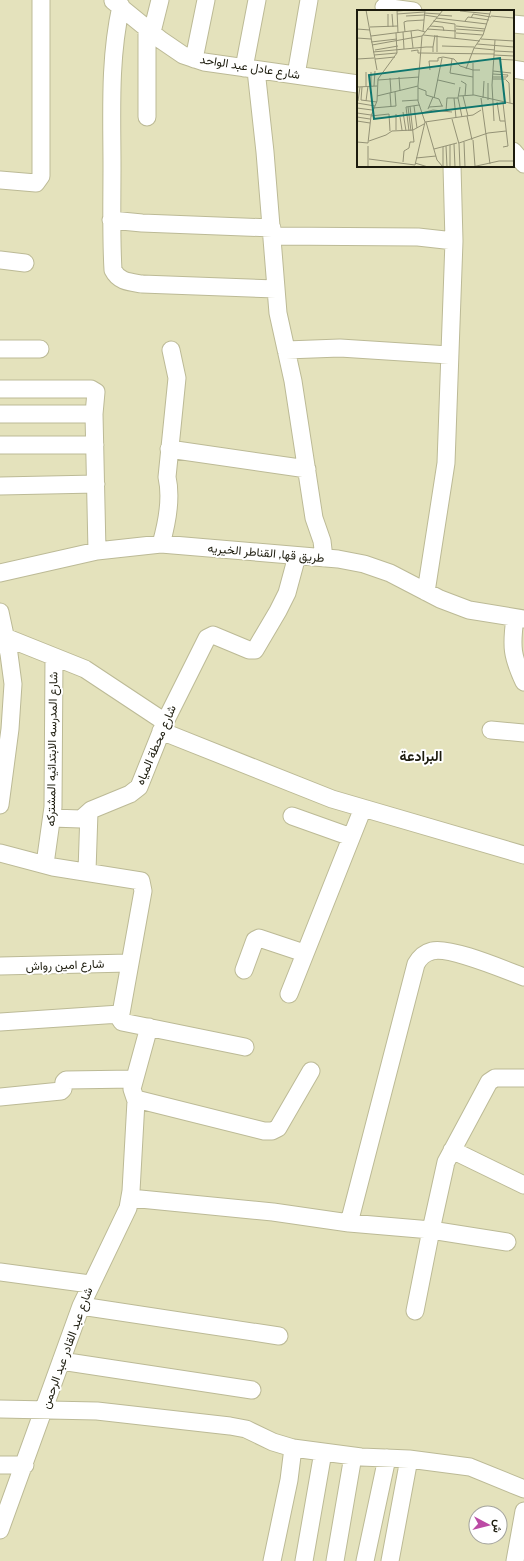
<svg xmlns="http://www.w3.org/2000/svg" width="524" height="1561" viewBox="0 0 524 1561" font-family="'Public Sans',Vazirmatn,sans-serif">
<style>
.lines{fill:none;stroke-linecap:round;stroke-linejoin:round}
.minor-casing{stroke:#bcba96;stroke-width:19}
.minor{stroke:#fff;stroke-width:17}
.labels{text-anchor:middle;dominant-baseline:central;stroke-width:4;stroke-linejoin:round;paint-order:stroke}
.street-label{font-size:12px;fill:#1c1b0d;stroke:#fff}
.quarter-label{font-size:14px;font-weight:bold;fill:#1c1b0d;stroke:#fff}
.inset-road{fill:none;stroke:#949276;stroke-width:1}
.view{fill:#0f766e;fill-opacity:0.15;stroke:#0f766e;stroke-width:2}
.inset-edge{fill:none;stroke:#1c1b0d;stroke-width:2}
</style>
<rect width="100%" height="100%" fill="#e4e2bc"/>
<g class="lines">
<g class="minor-casing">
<path id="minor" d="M 113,1 L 161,40 L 183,55 L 204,62 L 358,84
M 121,6 C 109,60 112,113 112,167 C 112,202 111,236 113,270 C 119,282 130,282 142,284 L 276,289
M 384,7 L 413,11
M 513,24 L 524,25
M 147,28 L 147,117
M 152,32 L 160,0
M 194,59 L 206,0
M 244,68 L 257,0
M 513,69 L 524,71
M 256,70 L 265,152 L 278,313 L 293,381 L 314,518 L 322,541 L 324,558
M 296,75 L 309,0
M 513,151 L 524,164
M 0,180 L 36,183 L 41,176 L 41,0
M 111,220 L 142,223 L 272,228
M 273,236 L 418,237 L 454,241
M 0,260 L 25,263
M 0,349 L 40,349
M 286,350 L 340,348 L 449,355
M 0,389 L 91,389 L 96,392 L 94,414 L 97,551
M 0,414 L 94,414
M 0,445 L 95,445
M 169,449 L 307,469
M 0,486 L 96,484
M 161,544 C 167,523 172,499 167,477 L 177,378 L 171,350
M 0,573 L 97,551 L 161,544 L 338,559 L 364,564 L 390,573 L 440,599 L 469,610 L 524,619
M 426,592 L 446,463 L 454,241 L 452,166
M 0,612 L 9,654 L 13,684 L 10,729 L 0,805
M 515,618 C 511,647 512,656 524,682
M 5,637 L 85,669 L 165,722
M 491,730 L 524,733
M 161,731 L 332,799 L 524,855
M 292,816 L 351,837
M 52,818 L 81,819 L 91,810 L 130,794 L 139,787 L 165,722 L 207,638 L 213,635 L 249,650 L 255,650 L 278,611 L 287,593 L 297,556
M 0,853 L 53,867 L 141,881 L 143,891 L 120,1019 L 122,1022 L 245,1047
M 45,864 L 53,807 L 54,657
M 87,871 L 89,812
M 0,966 L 129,963
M 244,970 L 255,940 L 259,938 L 304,953
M 289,994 L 363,808
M 0,1022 L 120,1014
M 0,1097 L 61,1091 L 63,1089 L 64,1082 L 66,1080 L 134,1079
M 136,1099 L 264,1131 L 272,1131 L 278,1128 L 311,1071
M 452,1150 L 524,1185
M 130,1198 L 273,1212 L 349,1223 L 431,1230 L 446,1162 L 489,1082 L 495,1078 L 524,1078
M 349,1223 L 416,964 C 420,957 424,953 432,951 C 449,946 505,970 524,977
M 0,1272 L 90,1284
M 81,1306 L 279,1336
M 415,1311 L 431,1230 L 507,1242
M 61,1361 L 252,1390
M 0,1409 L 97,1411 L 230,1426 L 246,1429 L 273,1442 L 293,1448 L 361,1457 L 409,1459 L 470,1467 L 524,1489
M 0,1465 L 25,1465
M 0,1530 L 81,1306 L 128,1208 L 131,1191 L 136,1101 L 132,1089 L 149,1027
M 272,1561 L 289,1480 L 293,1448
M 304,1561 L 323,1452
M 335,1561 L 353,1456
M 365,1561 L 387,1458
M 390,1561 L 409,1459
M 515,1561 L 524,1511"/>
</g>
<use href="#minor" class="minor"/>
</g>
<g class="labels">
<g class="street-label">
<text transform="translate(250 67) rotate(9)">شارع عادل عبد الواحد</text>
<text transform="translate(266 553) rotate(5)">طريق قها, القناطر الخيريه</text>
<text transform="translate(156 745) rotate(-67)">شارع محطة المياه</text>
<text transform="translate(52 749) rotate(-89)">شارع المدرسه الابتدائيه المشتركه</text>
<text transform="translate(65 965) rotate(-2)">شارع امين رواش</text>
<text transform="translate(67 1348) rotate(-70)">شارع عبد القادر عبد الرحمن</text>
</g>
<g class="quarter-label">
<text x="421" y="756">البرادعة</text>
</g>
</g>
<g transform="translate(357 10)">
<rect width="157" height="157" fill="#e4e2bc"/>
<path class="inset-road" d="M 9,0 L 20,60M 40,0 L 41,23M 40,1 L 53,0M 103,1 L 133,4M 67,3 L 83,4M 31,4 L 31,17M 35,4 L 36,17M 40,4 L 67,2M 67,5 L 80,7M 82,5 L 95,6M 49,6 L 67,5M 134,6 L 157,8M 79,8 L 130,14M 114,8 L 116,4 L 134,7M 50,11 L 67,10M 76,11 L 98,14 L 98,28M 108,11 L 111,7 L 132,10M 73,16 L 86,17 L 87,21M 99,16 L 128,19M 13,17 L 41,16M 0,19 L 13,20M 70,19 L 99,21M 99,19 L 127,21M 54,21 L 56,38M 66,21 L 68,0M 46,22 L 47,39M 48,22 L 47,12 L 50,11M 99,23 L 126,25M 66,25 L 123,31M 14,26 L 61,20 L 68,22M 0,28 L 14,29M 124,29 L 157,31M 14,32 L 40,29M 120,34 L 157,37M 15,35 L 65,26M 85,36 L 117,37M 76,37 L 78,25M 117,38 L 138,40M 18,40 L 41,36M 54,41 L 61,40 L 61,43 L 64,43M 138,41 L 157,42M 16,42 L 69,37 L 76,37 L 76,42M 80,42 L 80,25M 64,43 L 137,44M 17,45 L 40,43M 137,45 L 157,46M 0,49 L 17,48M 18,49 L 38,47M 95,49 L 93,63 L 116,67M 137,49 L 157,50M 116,53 L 116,60 L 123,60M 109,59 L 117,38 L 126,25 L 134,0M 73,60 L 72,51 L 81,51 L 81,48 L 86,47 L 97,49 L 103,56 L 116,60 L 116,85M 136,61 L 154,63M 136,64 L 151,65 L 150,67 L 136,67M 42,67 L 43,81M 33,68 L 34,83M 136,69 L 149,69M 21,70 L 62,67M 81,70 L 98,74M 149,70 L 152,73 L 153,93M 104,71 L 109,74 L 108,86M 9,76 L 9,62M 14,76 L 14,62M 17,76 L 18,61M 0,77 L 20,76M 5,77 L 4,90 L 20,92M 61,78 L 69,81 L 69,85 L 82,89 L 85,96M 33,83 L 34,97M 20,86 L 61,76M 102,86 L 117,85 L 157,94M 106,86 L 111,106M 77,88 L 85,48M 97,88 L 99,108M 101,88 L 105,107M 124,88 L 133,154M 126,88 L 127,71M 131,90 L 131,73M 1,91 L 3,77M 9,91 L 11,76M 45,91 L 61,90M 140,92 L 143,111 L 148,111M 0,93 L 18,96M 57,96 L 60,118M 51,97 L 54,121M 72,97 L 86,96M 0,98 L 15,100M 16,98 L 39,96 L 38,82M 71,99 L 76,87M 89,101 L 90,88 L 101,88 L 103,77M 46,102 L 49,121M 0,103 L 14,105M 65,103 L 76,100 L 95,102M 39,104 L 39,120M 14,106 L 32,104 L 33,121M 110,106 L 115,130M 0,107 L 13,109M 43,107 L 45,120M 95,109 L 102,134 L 103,157M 0,111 L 13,113M 137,111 L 135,75 L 138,30M 68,112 L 116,105 L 124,100M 69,112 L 80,150 L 86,157M 52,121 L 49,97 L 62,95M 116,130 L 118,156M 12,131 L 29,125 L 35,121 L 56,120 L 67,114M 0,132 L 11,133 L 14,106 L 20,91 L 21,69 L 40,43 L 39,23M 107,132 L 108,157M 102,133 L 131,123 L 149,121M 97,134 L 98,157M 11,136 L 11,157M 89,136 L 90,157M 86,137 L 86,156M 146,137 L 151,136 L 146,93M 77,139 L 100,133M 59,148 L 79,146M 12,149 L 58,155M 46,152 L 47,141 L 52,138 L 53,132 L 57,132 L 53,96M 58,153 L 71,157M 58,155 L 68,112 L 61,91 L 61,75 L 65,26 L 86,0M 93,157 L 93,135M 115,157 L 142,151 L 157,151"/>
<path class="view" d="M 143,48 L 148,93 L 17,109 L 12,65 Z"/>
<rect width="157" height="157" class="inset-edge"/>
</g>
<g transform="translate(488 1525) rotate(97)"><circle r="19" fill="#ffffff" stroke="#a4a49e"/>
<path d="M0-3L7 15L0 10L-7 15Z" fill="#bc4aa5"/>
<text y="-6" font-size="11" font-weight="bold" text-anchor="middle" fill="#1c1b0d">ش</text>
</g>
</svg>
